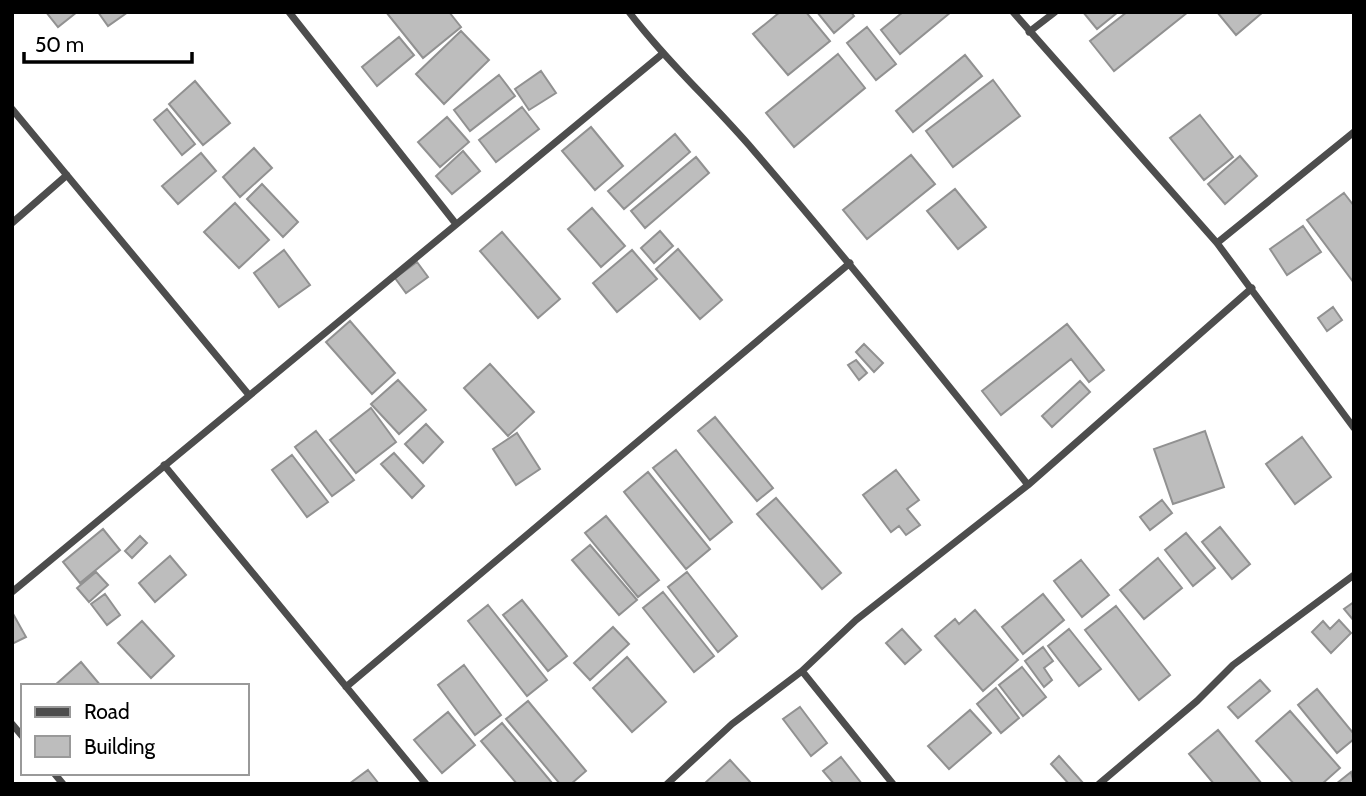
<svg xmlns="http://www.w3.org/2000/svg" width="1366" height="796" viewBox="0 0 1366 796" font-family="Cabin,sans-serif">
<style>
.building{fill:#bdbdbd;stroke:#919191;stroke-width:2}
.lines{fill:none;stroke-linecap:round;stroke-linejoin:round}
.minor{stroke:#4d4d4d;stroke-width:7}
</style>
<rect width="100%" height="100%" fill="#fff"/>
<path class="building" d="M 46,12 L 77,12 L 58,27 Z
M 98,12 L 128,12 L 108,26 Z
M 386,12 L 449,12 L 461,27 L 423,58 Z
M 780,12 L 806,12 L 830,41 L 788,75 L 753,34 Z
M 817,12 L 851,12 L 854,16 L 834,33 Z
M 903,12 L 951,12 L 900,54 L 881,30 Z
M 1083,12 L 1118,12 L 1097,29 Z
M 1127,12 L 1188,12 L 1114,71 L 1090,41 Z
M 1217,12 L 1263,12 L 1236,35 Z
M 867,27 L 896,64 L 876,80 L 847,43 Z
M 461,31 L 489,60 L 444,104 L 416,74 Z
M 399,37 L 414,55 L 377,86 L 362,67 Z
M 838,54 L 865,88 L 794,147 L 766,113 Z
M 965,55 L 982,76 L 913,132 L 896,111 Z
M 541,71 L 556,93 L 529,110 L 515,89 Z
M 499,75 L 515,96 L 470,131 L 454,110 Z
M 993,80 L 1020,116 L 953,167 L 926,131 Z
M 195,81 L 230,123 L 203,145 L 169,104 Z
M 522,107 L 539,129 L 496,162 L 479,140 Z
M 167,109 L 195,144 L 182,155 L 154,120 Z
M 1200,115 L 1233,157 L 1204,180 L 1170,138 Z
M 447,117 L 469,142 L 440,167 L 418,142 Z
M 591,127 L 623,166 L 595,190 L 562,151 Z
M 675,134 L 690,152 L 624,209 L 608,191 Z
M 254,148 L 272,168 L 240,197 L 223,177 Z
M 463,151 L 480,171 L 452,194 L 436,176 Z
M 201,153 L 216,171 L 178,204 L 162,186 Z
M 911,155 L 935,184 L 867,239 L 843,210 Z
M 1240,156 L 1257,176 L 1225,204 L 1208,184 Z
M 696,157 L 709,173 L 645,228 L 631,211 Z
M 262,184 L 298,222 L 283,237 L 247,199 Z
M 955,189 L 986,227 L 958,249 L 927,211 Z
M 1344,193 L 1354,206 L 1354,283 L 1307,220 Z
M 235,203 L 269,240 L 239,268 L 204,232 Z
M 592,208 L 625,246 L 601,267 L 568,229 Z
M 1303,226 L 1321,252 L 1287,275 L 1270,249 Z
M 660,231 L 673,246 L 654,263 L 641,248 Z
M 502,232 L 560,299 L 538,318 L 480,251 Z
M 678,249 L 722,300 L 700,319 L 656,269 Z
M 284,250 L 310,285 L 279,307 L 254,273 Z
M 632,250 L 657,279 L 617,312 L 593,283 Z
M 417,262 L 428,277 L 406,293 L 395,278 Z
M 1333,307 L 1342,320 L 1327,331 L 1318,318 Z
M 350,321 L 395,373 L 372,394 L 326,342 Z
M 1067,324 L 1104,370 L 1089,382 L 1071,359 L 1001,415 L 982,391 Z
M 864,344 L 883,363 L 874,372 L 856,352 Z
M 856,360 L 867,373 L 859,380 L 848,365 Z
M 490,364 L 534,412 L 508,436 L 464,388 Z
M 398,380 L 426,410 L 399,434 L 371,404 Z
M 1080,381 L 1090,392 L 1052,427 L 1042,416 Z
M 371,408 L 396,442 L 356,473 L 330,440 Z
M 715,417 L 773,488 L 757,501 L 698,431 Z
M 426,424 L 443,442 L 423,463 L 405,444 Z
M 316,431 L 354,480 L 332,496 L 295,447 Z
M 1205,431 L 1224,487 L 1173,504 L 1154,449 Z
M 517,433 L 540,469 L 516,485 L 493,449 Z
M 1302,437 L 1331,477 L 1295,504 L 1266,464 Z
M 676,450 L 732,522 L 710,540 L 653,468 Z
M 394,453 L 424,486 L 412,498 L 381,464 Z
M 292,455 L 328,502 L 307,517 L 272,470 Z
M 896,470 L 919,500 L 907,509 L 920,525 L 906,535 L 899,526 L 891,532 L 863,495 Z
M 648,472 L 710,549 L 686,569 L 624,492 Z
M 776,498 L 841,573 L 822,589 L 757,514 Z
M 1162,500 L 1172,513 L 1150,530 L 1140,517 Z
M 606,516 L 659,580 L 638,597 L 585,533 Z
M 1220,527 L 1250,564 L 1232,579 L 1202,542 Z
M 103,529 L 120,550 L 80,583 L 63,562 Z
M 1186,533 L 1215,568 L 1193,586 L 1165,550 Z
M 140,536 L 147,543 L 132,558 L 125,551 Z
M 590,545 L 637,600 L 619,615 L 572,560 Z
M 170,556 L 186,575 L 155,602 L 139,583 Z
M 1158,558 L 1182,588 L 1144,619 L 1120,590 Z
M 1081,560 L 1109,595 L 1082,617 L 1054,581 Z
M 96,572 L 108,585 L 89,602 L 77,588 Z
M 687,572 L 737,636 L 718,652 L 668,587 Z
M 663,592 L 714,656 L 694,672 L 643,608 Z
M 105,594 L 120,615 L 107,625 L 91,604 Z
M 1043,594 L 1064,620 L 1023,654 L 1002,627 Z
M 522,600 L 567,656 L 548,671 L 503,615 Z
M 1354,602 L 1354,621 L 1344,609 Z
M 488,605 L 547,680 L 527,696 L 468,621 Z
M 1116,606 L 1170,675 L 1139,700 L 1085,630 Z
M 975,610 L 1018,660 L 983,691 L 935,636 L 955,619 L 959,624 Z
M 12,612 L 26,637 L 12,644 Z
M 1339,620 L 1351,633 L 1331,653 L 1312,632 L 1323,621 L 1330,629 Z
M 142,621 L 174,656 L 151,678 L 118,643 Z
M 613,627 L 629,644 L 590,680 L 574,663 Z
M 902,629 L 921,650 L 905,664 L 886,643 Z
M 1069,629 L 1101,669 L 1079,686 L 1048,646 Z
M 1043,647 L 1053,661 L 1044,668 L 1052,680 L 1044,687 L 1025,661 Z
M 627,657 L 666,702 L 632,732 L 593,688 Z
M 81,662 L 101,686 L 54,686 Z
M 464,665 L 501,715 L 475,735 L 438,685 Z
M 1022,667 L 1046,697 L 1023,716 L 999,685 Z
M 1260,680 L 1270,691 L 1238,718 L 1228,707 Z
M 996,688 L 1019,718 L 1001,733 L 977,704 Z
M 1317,689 L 1354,734 L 1354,739 L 1337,753 L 1298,705 Z
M 528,701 L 586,771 L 571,784 L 560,784 L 506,719 Z
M 800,707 L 827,743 L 811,756 L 783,719 Z
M 970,710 L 991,733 L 949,769 L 928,746 Z
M 1290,711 L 1340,768 L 1322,784 L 1294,784 L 1256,741 Z
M 448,712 L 475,745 L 442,773 L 414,740 Z
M 502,723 L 553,784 L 517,784 L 481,741 Z
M 1218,730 L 1262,784 L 1214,784 L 1189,754 Z
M 1059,756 L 1084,784 L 1069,784 L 1051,764 Z
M 841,757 L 862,784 L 834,784 L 823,771 Z
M 730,760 L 752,784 L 704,784 Z
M 368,770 L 379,784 L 349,784 Z
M 1351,772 L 1354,784 L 1336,784 Z"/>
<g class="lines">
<path class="minor" d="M 289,12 L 456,224
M 629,12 C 667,62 713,103 754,151 C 848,260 938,372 1028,485
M 1013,12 L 1217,243 L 1354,428
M 1029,32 L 1055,12
M 12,109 L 249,395
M 12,223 L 67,175
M 1217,243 L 1354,132
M 164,465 L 426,784
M 12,592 L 661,55
M 802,671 L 893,784
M 346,687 L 850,263
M 12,724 L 23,737
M 54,773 L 63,784
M 667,784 L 732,724 L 802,671 L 856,620 L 1028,485 L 1252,288
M 1099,784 L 1197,701 L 1233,665 L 1354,575"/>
</g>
<rect width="1366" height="796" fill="none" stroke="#000000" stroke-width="28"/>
<rect x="21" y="684" width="228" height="91" fill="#ffffff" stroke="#999999" stroke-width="2"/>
<rect x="35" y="707" width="35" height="10" fill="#4d4d4d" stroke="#999999" stroke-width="2"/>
<text x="84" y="719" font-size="21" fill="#000000">Road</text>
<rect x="35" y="736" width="35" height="21" fill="#bdbdbd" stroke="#999999" stroke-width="2"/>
<text x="84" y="754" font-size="21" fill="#000000">Building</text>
<path d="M24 52v10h168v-10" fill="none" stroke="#000000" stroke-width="3.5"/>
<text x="35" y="52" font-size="21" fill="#000000" stroke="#ffffff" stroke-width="5" paint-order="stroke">50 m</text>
</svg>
